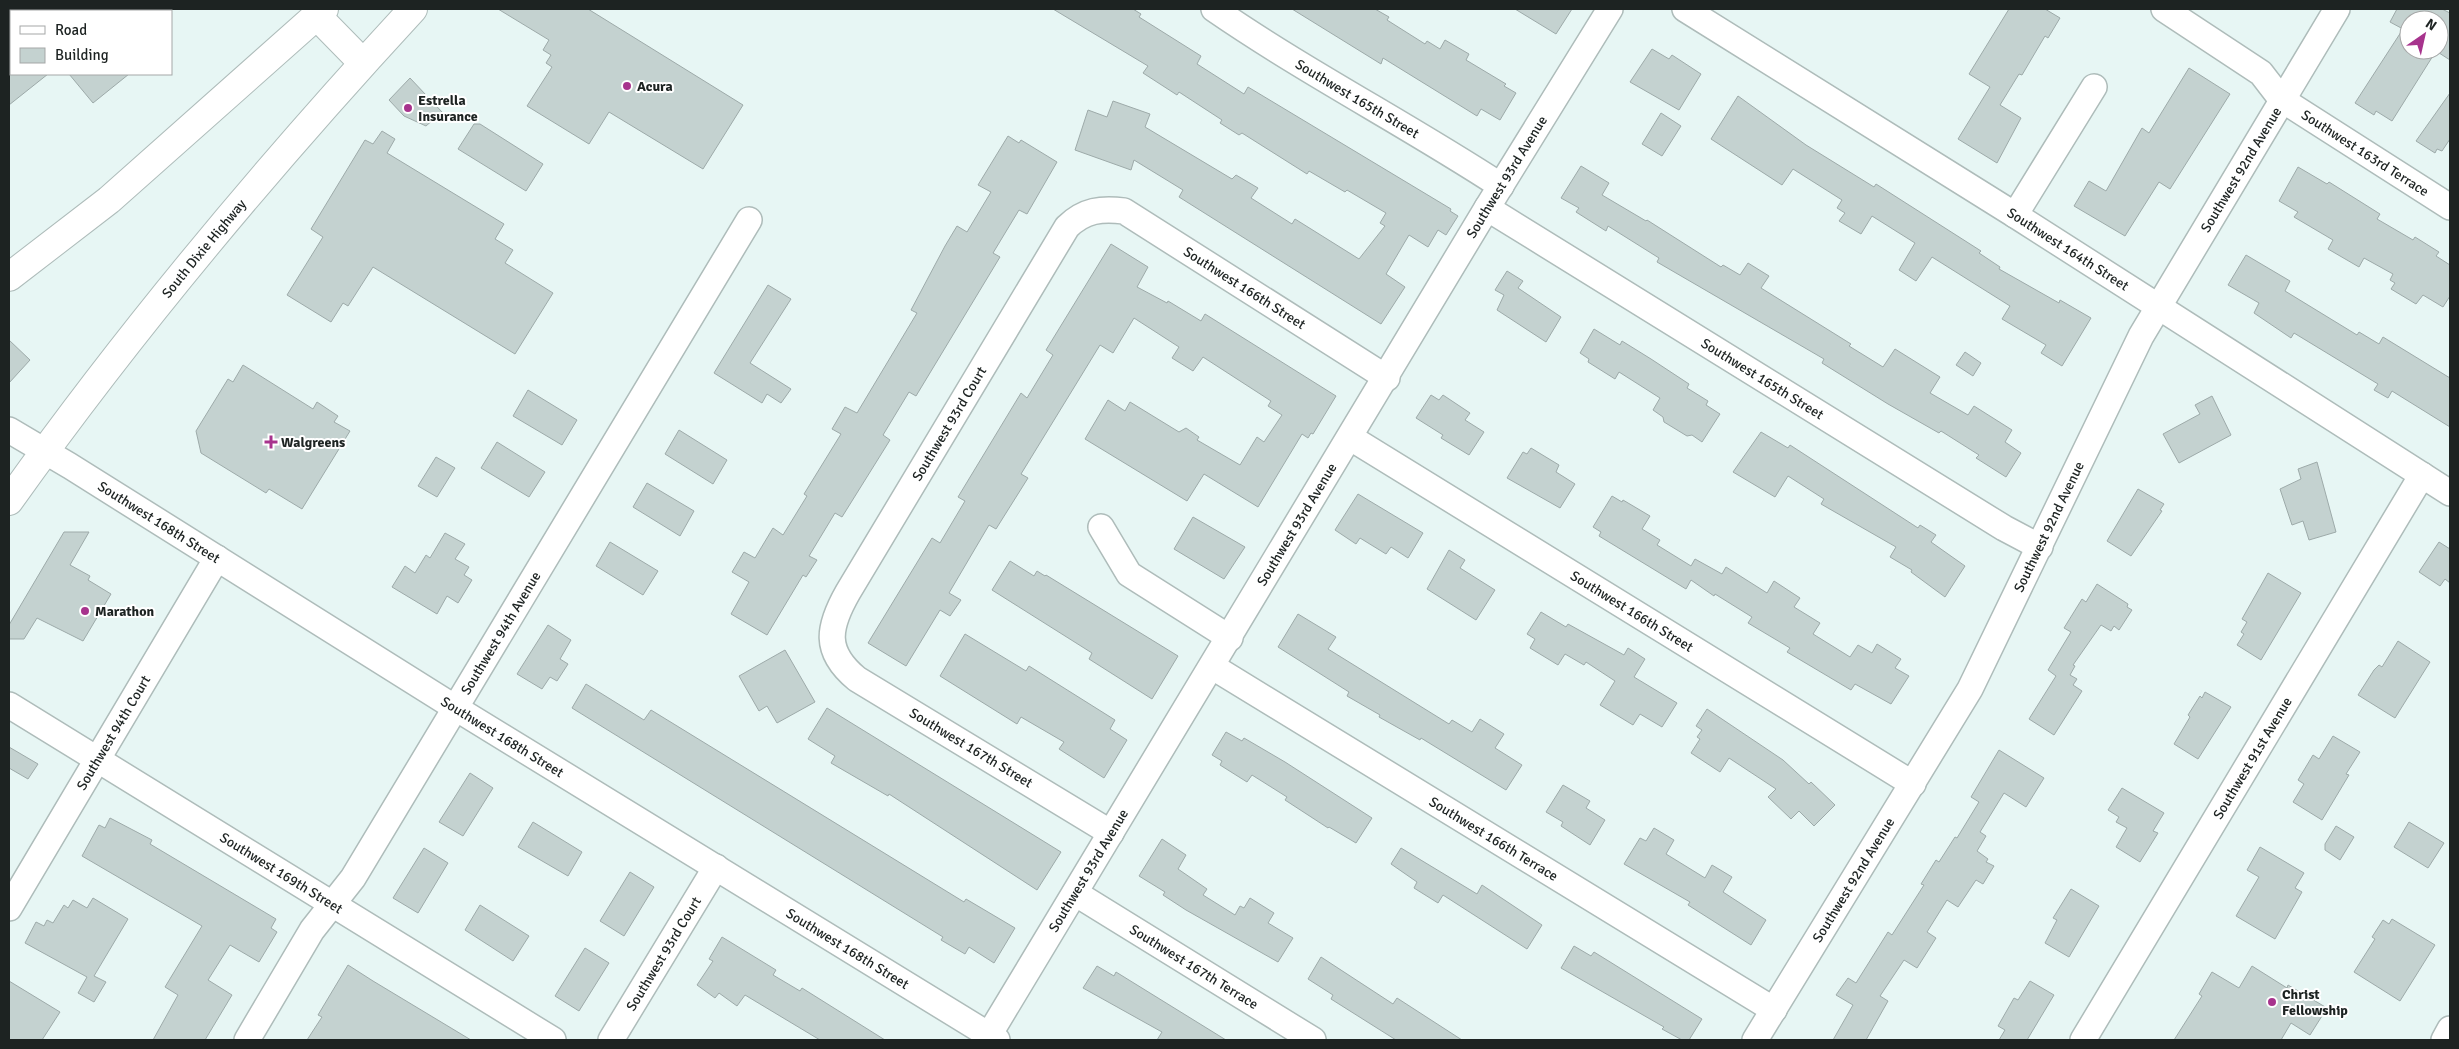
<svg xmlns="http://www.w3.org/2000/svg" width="2459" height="1049" viewBox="0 0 2459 1049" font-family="Signika,sans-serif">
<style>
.building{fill:#c4d2d0;stroke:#9daaa9;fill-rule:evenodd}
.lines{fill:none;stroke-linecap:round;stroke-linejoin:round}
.minor-casing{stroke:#aebcba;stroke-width:28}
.highway-casing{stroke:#aebcba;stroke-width:30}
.minor{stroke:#fff;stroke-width:25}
.highway{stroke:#fff;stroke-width:28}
.poi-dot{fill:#a7338d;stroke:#fff;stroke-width:2}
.labels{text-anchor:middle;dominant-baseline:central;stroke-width:4;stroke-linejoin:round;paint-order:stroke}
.poi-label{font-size:14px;font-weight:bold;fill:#1d2322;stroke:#fff;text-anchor:start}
.street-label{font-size:14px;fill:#1d2322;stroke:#fff}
</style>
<rect width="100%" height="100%" fill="#e7f6f4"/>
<path class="building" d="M 498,9 L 588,9 L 743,105 L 703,169 L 609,112 L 589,144 L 527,106 L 552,67 L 546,63 L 551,55 L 543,50 L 549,40 Z
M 1053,9 L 1133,9 L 1141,14 L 1139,17 L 1201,56 L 1197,64 L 1244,94 L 1248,87 L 1451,209 L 1450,211 L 1458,216 L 1446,235 L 1438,230 L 1428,247 L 1409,235 L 1386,274 L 1405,287 L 1381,324 L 1179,197 L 1183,190 L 1134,160 L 1131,170 L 1075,150 L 1088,110 L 1107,117 L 1113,101 L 1150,114 L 1145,127 L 1232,179 L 1236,175 L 1258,188 L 1251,198 L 1292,224 L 1295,219 L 1359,259 L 1385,226 L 1380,223 L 1386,213 L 1347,190 L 1345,192 L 1309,171 L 1307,174 L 1242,133 L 1239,135 L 1220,123 L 1222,120 L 1179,92 L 1177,95 L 1143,73 L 1148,66 Z
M 1292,9 L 1375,9 L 1389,17 L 1387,20 L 1425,44 L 1427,41 L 1440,49 L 1445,40 L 1469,54 L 1466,60 L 1506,84 L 1504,86 L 1516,93 L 1500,120 L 1481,109 L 1477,116 L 1383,58 L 1381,64 Z
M 1515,9 L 1572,9 L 1556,34 Z
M 2009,9 L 2045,9 L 2060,18 L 2048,38 L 2045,36 L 2022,75 L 2019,74 L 2000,105 L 2021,118 L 1997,163 L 1958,139 L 1990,87 L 1969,74 Z
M 2397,9 L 2442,9 L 2450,13 L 2450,60 L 2436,51 L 2392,121 L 2376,111 L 2374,115 L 2355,103 L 2403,29 L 2390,22 ZM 2409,20 L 2439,20 L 2439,50 L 2409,50 Z
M 1652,49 L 1669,59 L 1672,55 L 1701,74 L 1679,110 L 1630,82 Z
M 2189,68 L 2230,94 L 2170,189 L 2159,182 L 2125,236 L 2074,206 L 2089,181 L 2106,191 L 2142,128 L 2149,133 Z
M 9,74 L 48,74 L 9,105 Z
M 69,74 L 129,74 L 93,103 Z
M 410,78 L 442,112 L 426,126 L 404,116 L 389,100 Z
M 2450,93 L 2450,139 L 2442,151 L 2437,149 L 2435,153 L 2416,141 Z
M 1738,96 L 1806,145 L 1874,187 L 1876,184 L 1981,251 L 1979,253 L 2000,267 L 1999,269 L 2059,303 L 2060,300 L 2091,318 L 2062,366 L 2041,353 L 2046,345 L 2002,319 L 2010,306 L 1932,257 L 1916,281 L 1899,270 L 1915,243 L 1872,216 L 1861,234 L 1839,221 L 1845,213 L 1837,208 L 1842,200 L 1793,169 L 1782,185 L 1711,139 Z
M 1661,113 L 1681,126 L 1662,156 L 1642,144 Z
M 474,124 L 480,124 L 543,164 L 526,191 L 458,149 Z
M 382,131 L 395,139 L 387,153 L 504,224 L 495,239 L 513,250 L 505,263 L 553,293 L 515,354 L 373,267 L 348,306 L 343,303 L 331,322 L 287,295 L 323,237 L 311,229 L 365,140 L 373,144 Z
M 1008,136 L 1019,143 L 1021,140 L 1057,162 L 1027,214 L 1019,210 L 993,253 L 1000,257 L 916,396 L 909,392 L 883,435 L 890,440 L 842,517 L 835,513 L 809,556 L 817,560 L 806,577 L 803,575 L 767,635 L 731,614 L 749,582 L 732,572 L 744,552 L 755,558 L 773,528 L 783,535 L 807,496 L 804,494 L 841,434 L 832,429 L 845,407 L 857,413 L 917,313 L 911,310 L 945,246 L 957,226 L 967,232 L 991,192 L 978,185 Z
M 1581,166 L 1609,183 L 1602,195 L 1646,221 L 1647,220 L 1721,267 L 1723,265 L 1740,275 L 1748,263 L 1769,276 L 1761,288 L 1851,344 L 1849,346 L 1883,367 L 1895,349 L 1940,377 L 1930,393 L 1968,415 L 1974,406 L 2012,430 L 2005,442 L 2021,453 L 2006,477 L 1976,458 L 1979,455 L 1941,431 L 1939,433 L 1888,404 L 1822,363 L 1824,359 L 1657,262 L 1659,258 L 1608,226 L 1606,231 L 1576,212 L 1579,208 L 1561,198 Z
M 2298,167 L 2327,184 L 2329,182 L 2380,214 L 2377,219 L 2413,240 L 2415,237 L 2439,252 L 2436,256 L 2450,265 L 2450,296 L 2443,307 L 2423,295 L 2416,304 L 2391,289 L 2395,283 L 2390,280 L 2393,274 L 2364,258 L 2359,267 L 2328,249 L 2333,240 L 2294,217 L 2298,212 L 2279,201 Z
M 1111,244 L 1148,267 L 1137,287 L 1167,303 L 1168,301 L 1201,321 L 1205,314 L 1336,396 L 1313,434 L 1311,433 L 1308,438 L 1302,434 L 1258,507 L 1204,474 L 1187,501 L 1085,439 L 1108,400 L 1125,411 L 1130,402 L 1179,432 L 1186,428 L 1199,437 L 1197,440 L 1240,465 L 1257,437 L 1264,442 L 1282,415 L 1268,406 L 1271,401 L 1203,357 L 1193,371 L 1172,358 L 1179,347 L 1134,318 L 1113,353 L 1100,345 L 1021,474 L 1028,478 L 996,529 L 989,525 L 949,593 L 961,600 L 950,616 L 940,610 L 906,666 L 868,643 L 932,538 L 940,543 L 965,501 L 958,497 L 1021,393 L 1027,398 L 1053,355 L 1046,350 Z
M 2246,255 L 2290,281 L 2285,291 L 2357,335 L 2359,332 L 2379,344 L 2383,337 L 2450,378 L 2450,427 L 2392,391 L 2388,398 L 2374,390 L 2378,384 L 2294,333 L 2291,338 L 2254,313 L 2259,303 L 2228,285 Z
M 1507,271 L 1523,281 L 1518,288 L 1561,317 L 1546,342 L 1497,310 L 1504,295 L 1495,290 Z
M 768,285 L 791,299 L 750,363 L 791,389 L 781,403 L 767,394 L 762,403 L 714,373 Z
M 1594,329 L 1620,345 L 1622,341 L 1651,359 L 1689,384 L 1687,388 L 1708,401 L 1706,405 L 1720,414 L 1702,442 L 1692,435 L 1687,436 L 1664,422 L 1663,417 L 1653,410 L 1660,398 L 1619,372 L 1615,379 L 1588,362 L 1589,359 L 1580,353 Z
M 9,340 L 30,360 L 9,383 Z
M 1965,352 L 1981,363 L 1973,376 L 1956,365 Z
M 243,365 L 313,409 L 317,402 L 338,416 L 334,422 L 350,431 L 302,509 L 269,489 L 266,493 L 201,453 L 196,431 L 228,379 L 233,382 Z
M 528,390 L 577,420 L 562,445 L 513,416 Z
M 1431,395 L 1439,400 L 1443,395 L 1470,413 L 1465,420 L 1484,432 L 1469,455 L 1441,438 L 1443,435 L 1416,418 Z
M 2212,396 L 2231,435 L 2179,463 L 2163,434 L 2200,414 L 2195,405 Z
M 679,430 L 727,460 L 713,484 L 665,454 Z
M 1761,432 L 1788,448 L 1790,445 L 1918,528 L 1920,525 L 1936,535 L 1931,542 L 1965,566 L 1945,597 L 1911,572 L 1912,570 L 1890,557 L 1896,547 L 1821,504 L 1824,499 L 1788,476 L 1775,497 L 1733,472 Z
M 497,442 L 545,472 L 529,497 L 481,468 Z
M 1531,448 L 1559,465 L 1556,472 L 1575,484 L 1560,508 L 1507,478 L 1523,452 L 1527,454 Z
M 436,457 L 455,468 L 437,497 L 418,486 Z
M 2317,462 L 2336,532 L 2309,540 L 2303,521 L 2292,525 L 2280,489 L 2301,479 L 2298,469 Z
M 647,483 L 694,511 L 680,536 L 633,507 Z
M 2138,489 L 2164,504 L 2160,510 L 2162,511 L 2131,556 L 2107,541 Z
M 1358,494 L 1423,533 L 1408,558 L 1391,547 L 1386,554 L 1360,538 L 1356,544 L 1335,530 Z
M 1612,496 L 1622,502 L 1623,500 L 1650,516 L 1642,529 L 1660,540 L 1657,545 L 1691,566 L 1695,559 L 1722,574 L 1726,567 L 1767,593 L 1774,581 L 1800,598 L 1794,607 L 1820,623 L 1813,634 L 1850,657 L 1858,645 L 1872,653 L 1877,644 L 1901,659 L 1895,668 L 1909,676 L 1891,704 L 1855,684 L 1851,690 L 1787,652 L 1790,648 L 1748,623 L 1752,617 L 1715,594 L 1714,596 L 1691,580 L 1686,589 L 1599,536 L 1601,532 L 1593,527 Z
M 1193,517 L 1245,547 L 1224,579 L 1174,549 Z
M 64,532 L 89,532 L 70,565 L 90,576 L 88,580 L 111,594 L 83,641 L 37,618 L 24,639 L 9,639 L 9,625 Z
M 445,533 L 465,544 L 455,559 L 469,567 L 464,575 L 472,580 L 458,603 L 447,596 L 437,614 L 392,587 L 405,566 L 415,573 L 426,555 L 430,558 Z
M 610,542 L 658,571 L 643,595 L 596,566 Z
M 2439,542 L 2450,549 L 2450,583 L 2445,579 L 2440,586 L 2419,572 Z
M 1449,550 L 1465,560 L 1460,568 L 1495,590 L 1476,620 L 1427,589 Z
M 1010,561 L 1034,576 L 1037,571 L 1045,576 L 1046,575 L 1178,656 L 1152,699 L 1089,659 L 1092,653 L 992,590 Z
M 2268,573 L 2301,593 L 2261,660 L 2237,645 L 2244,634 L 2241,632 L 2247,622 L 2242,619 Z
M 2097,584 L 2128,604 L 2127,607 L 2132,610 L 2119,630 L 2114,626 L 2111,631 L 2101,625 L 2073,665 L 2075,666 L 2070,675 L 2077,679 L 2073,685 L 2082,691 L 2054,735 L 2029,719 L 2056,676 L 2048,670 L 2071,632 L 2064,628 L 2082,599 L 2086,602 Z
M 1541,612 L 1566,627 L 1568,624 L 1624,655 L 1628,648 L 1645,659 L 1634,677 L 1677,703 L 1662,727 L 1640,714 L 1633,725 L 1600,705 L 1615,681 L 1586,662 L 1584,665 L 1565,654 L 1558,665 L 1530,648 L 1535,639 L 1527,634 Z
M 1298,614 L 1336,637 L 1328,649 L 1449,724 L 1452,720 L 1472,732 L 1480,719 L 1504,734 L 1495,748 L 1522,765 L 1506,790 L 1421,738 L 1420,740 L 1379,717 L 1380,715 L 1347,696 L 1349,692 L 1278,647 Z
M 548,625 L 571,640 L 560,659 L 568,664 L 557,681 L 550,677 L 542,689 L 517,674 Z
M 965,634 L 1026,671 L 1029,666 L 1115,720 L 1110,729 L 1127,740 L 1104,778 L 1059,749 L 1064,742 L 1021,717 L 1017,724 L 940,676 Z
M 2398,641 L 2430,662 L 2395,718 L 2358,695 L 2374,670 L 2379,665 L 2382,667 Z
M 785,650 L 815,702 L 777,723 L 767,706 L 759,711 L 739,676 Z
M 586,684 L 644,720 L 651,710 L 964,902 L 966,899 L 1015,928 L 994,963 L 969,947 L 965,954 L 941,940 L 943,937 L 572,708 Z
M 2205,692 L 2231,707 L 2198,759 L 2174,744 L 2190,717 L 2188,715 L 2200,696 L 2202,698 Z
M 827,708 L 1061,852 L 1037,890 L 889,794 L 888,796 L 831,763 L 835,756 L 808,739 Z
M 1707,709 L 1783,760 L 1809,784 L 1811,782 L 1835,805 L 1814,826 L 1799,811 L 1791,819 L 1768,797 L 1776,789 L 1729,758 L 1720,772 L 1691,753 L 1700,739 L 1697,737 L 1702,730 L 1696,726 Z
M 1226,732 L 1242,741 L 1244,738 L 1285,762 L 1372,818 L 1356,843 L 1329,827 L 1328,828 L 1285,800 L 1287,797 L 1252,775 L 1247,782 L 1220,765 L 1222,761 L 1212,755 Z
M 2333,736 L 2360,752 L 2346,774 L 2349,775 L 2322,820 L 2293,802 L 2304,784 L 2298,780 L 2313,755 L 2319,759 Z
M 9,747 L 38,764 L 28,779 L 9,768 Z
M 1999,750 L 2044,778 L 2026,807 L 2004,793 L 1980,832 L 1986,836 L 1977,851 L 1988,859 L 1986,862 L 1994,866 L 1983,884 L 1976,880 L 1958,907 L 1947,900 L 1927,932 L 1936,938 L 1917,968 L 1904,960 L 1880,996 L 1888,1001 L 1866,1040 L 1833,1040 L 1853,1005 L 1836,995 L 1848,978 L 1856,983 L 1888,932 L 1892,935 L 1924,885 L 1921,884 L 1936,860 L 1939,862 L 1955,837 L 1957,838 L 1979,802 L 1971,797 Z
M 470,773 L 493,788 L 463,836 L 439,822 Z
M 1563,785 L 1590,801 L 1586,808 L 1605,820 L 1590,845 L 1561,826 L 1563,822 L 1546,812 Z
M 2122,788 L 2164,813 L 2153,831 L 2158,833 L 2140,862 L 2116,847 L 2127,828 L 2116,822 L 2119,817 L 2108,810 Z
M 110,818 L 152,840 L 150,844 L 276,919 L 271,928 L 277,932 L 259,962 L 230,945 L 208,980 L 232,995 L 205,1040 L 153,1040 L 178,995 L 165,987 L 202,926 L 82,856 L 99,825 L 105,828 Z
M 533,822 L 582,852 L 568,876 L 518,847 Z
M 2409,822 L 2444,843 L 2428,868 L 2394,847 Z
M 2336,826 L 2354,837 L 2340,860 L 2325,850 L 2325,844 Z
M 1654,828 L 1674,840 L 1666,854 L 1705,878 L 1712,865 L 1732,877 L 1723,892 L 1766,920 L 1751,945 L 1688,905 L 1690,902 L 1624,864 L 1640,838 L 1646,841 Z
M 1162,839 L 1186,855 L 1178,869 L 1207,889 L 1203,895 L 1235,915 L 1240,906 L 1244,908 L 1250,898 L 1274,913 L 1268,923 L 1293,938 L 1278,962 L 1186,910 L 1163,895 L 1165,892 L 1139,876 Z
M 2260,847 L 2304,873 L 2295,888 L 2302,892 L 2275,939 L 2236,916 L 2259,877 L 2247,870 Z
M 424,848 L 448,863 L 418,913 L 393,898 Z
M 1401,848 L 1477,894 L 1482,885 L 1542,925 L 1527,949 L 1443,895 L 1438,903 L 1414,888 L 1417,882 L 1391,864 Z
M 630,872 L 654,887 L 624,936 L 600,921 Z
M 2071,889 L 2099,906 L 2069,957 L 2045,943 L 2057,920 L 2053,918 Z
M 93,898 L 128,919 L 94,976 L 106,982 L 94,1002 L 78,993 L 87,977 L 25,943 L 36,922 L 44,926 L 47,920 L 53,923 L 64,905 L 68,908 L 73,900 L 87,908 Z
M 480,905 L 529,936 L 513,961 L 465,930 Z
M 2392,919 L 2435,945 L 2400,1001 L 2354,972 L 2375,939 L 2372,937 L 2383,920 L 2389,924 Z
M 722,937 L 776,970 L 773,975 L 800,991 L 802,988 L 885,1040 L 820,1040 L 745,995 L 737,1006 L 719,993 L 715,998 L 697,985 L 713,961 L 709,959 Z
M 1574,946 L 1591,956 L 1594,952 L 1702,1019 L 1689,1040 L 1682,1040 L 1662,1029 L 1664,1027 L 1561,968 Z
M 585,948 L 609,963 L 579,1011 L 555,996 Z
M 1321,957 L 1393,1004 L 1397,998 L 1462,1040 L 1396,1040 L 1331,999 L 1333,995 L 1308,979 Z
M 348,965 L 373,981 L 471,1040 L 307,1040 L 322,1017 L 318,1015 Z
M 1097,966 L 1114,976 L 1116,972 L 1226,1040 L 1157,1040 L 1162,1032 L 1083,988 Z
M 2252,966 L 2287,988 L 2288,985 L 2327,1008 L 2310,1035 L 2291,1023 L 2281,1040 L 2174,1040 L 2202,996 L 2199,994 L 2212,972 L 2239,988 Z
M 9,981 L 60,1012 L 42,1040 L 9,1040 Z
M 2030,981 L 2054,995 L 2027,1040 L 1999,1040 L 2005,1030 L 1998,1026 L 2014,998 L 2018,1000 Z"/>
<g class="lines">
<g class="minor-casing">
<g id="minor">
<path id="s1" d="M 1214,9 C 1307,73 1406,124 1501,186"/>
<path id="s2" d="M 1685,9 L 2015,215 L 2450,493"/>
<path id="s3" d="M 2164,9 L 2261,73 L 2281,99 L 2450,207"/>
<path id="s4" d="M 1487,208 L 2004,528 L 2040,547"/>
<path d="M 2015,215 L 2094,87"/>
<path id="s5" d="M 9,430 L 70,466 L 454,707 L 997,1040"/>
<path id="s6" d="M 1351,438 L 1913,784"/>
<path d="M 1101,527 L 1129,574 L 1230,638"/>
<path id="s7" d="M 1213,667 L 1774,1010"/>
<path id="s8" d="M 9,705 L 553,1040"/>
<path id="s9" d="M 1111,833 L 857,679 C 823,651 828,627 848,592 L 1067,227 C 1084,210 1102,208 1124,211 L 1387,378"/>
<path id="s10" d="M 1075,893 L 1313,1040"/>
<path id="s11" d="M 9,908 L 217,558"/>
<path id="s12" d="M 247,1040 L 312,930 L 353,878 L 749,220"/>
<path id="s13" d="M 611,1040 L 716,867"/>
<path id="s14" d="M 986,1040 L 1487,208 L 1610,9"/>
<path id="s15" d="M 1755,1040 L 1970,689 L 2141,336 L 2337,9"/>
<path id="s16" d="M 2083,1040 L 2422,475"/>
<path d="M 2444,1040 L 2450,1029"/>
</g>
</g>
<g class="highway-casing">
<g id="highway">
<path d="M 317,16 L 363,63"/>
<path d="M 9,277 L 109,200 L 324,9"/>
<path id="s17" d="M 9,501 C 132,328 269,165 413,9"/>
</g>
</g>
<use href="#minor" class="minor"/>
<use href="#highway" class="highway"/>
</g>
<g class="poi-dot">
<circle cx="627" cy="86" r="5"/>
<circle cx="408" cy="108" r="5"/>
<path d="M268.5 434.5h5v5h5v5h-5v5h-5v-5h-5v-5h5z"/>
<circle cx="85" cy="611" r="5"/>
<circle cx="2272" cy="1002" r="5"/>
</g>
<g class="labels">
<g class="poi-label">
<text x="637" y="86">Acura</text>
<text x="418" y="100">Estrella<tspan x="418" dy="16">Insurance</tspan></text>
<text x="281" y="442">Walgreens</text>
<text x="95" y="611">Marathon</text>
<text x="2282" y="994">Christ<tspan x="2282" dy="16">Fellowship</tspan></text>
</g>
<g class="street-label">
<text stroke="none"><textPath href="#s1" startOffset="169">Southwest 165th Street</textPath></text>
<text stroke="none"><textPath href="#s3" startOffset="249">Southwest 163rd Terrace</textPath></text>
<text stroke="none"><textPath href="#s15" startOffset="998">Southwest 92nd Avenue</textPath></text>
<text stroke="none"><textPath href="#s14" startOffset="1008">Southwest 93rd Avenue</textPath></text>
<text stroke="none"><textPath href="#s17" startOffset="319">South Dixie Highway</textPath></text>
<text stroke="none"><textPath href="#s2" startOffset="452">Southwest 164th Street</textPath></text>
<text stroke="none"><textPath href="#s9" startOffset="1026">Southwest 166th Street</textPath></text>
<text stroke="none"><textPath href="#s4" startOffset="324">Southwest 165th Street</textPath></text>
<text stroke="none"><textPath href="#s9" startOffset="592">Southwest 93rd Court</textPath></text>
<text stroke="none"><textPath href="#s5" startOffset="176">Southwest 168th Street</textPath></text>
<text stroke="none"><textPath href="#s14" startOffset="602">Southwest 93rd Avenue</textPath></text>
<text stroke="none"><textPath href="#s15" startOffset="592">Southwest 92nd Avenue</textPath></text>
<text stroke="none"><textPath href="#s6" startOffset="330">Southwest 166th Street</textPath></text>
<text stroke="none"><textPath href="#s12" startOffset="480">Southwest 94th Avenue</textPath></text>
<text stroke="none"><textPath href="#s11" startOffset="204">Southwest 94th Court</textPath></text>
<text stroke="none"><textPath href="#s5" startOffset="581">Southwest 168th Street</textPath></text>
<text transform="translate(971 748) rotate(31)">Southwest 167th Street</text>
<text stroke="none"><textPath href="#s16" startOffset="329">Southwest 91st Avenue</textPath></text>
<text stroke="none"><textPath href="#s7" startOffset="329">Southwest 166th Terrace</textPath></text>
<text stroke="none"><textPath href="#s14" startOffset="198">Southwest 93rd Avenue</textPath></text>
<text stroke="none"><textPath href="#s8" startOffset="320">Southwest 169th Street</textPath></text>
<text stroke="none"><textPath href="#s15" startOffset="188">Southwest 92nd Avenue</textPath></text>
<text stroke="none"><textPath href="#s5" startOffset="986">Southwest 168th Street</textPath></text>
<text stroke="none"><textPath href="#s13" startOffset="101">Southwest 93rd Court</textPath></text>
<text stroke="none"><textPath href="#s10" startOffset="140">Southwest 167th Terrace</textPath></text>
</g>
</g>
<rect width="2459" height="1049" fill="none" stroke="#1d2322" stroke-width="20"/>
<rect x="10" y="10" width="162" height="65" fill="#ffffff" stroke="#a5a7a7"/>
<rect x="20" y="26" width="25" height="8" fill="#ffffff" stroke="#a5a7a7"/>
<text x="55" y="35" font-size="15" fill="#1d2322">Road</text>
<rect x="20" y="48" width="25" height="15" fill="#c4d2d0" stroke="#a5a7a7"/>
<text x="55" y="60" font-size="15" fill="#1d2322">Building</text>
<g transform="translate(2424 35) rotate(34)"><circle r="24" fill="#ffffff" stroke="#a5a7a7"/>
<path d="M0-4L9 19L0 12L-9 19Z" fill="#a7338d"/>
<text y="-8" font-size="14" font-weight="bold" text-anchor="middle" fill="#1d2322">N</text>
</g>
</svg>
